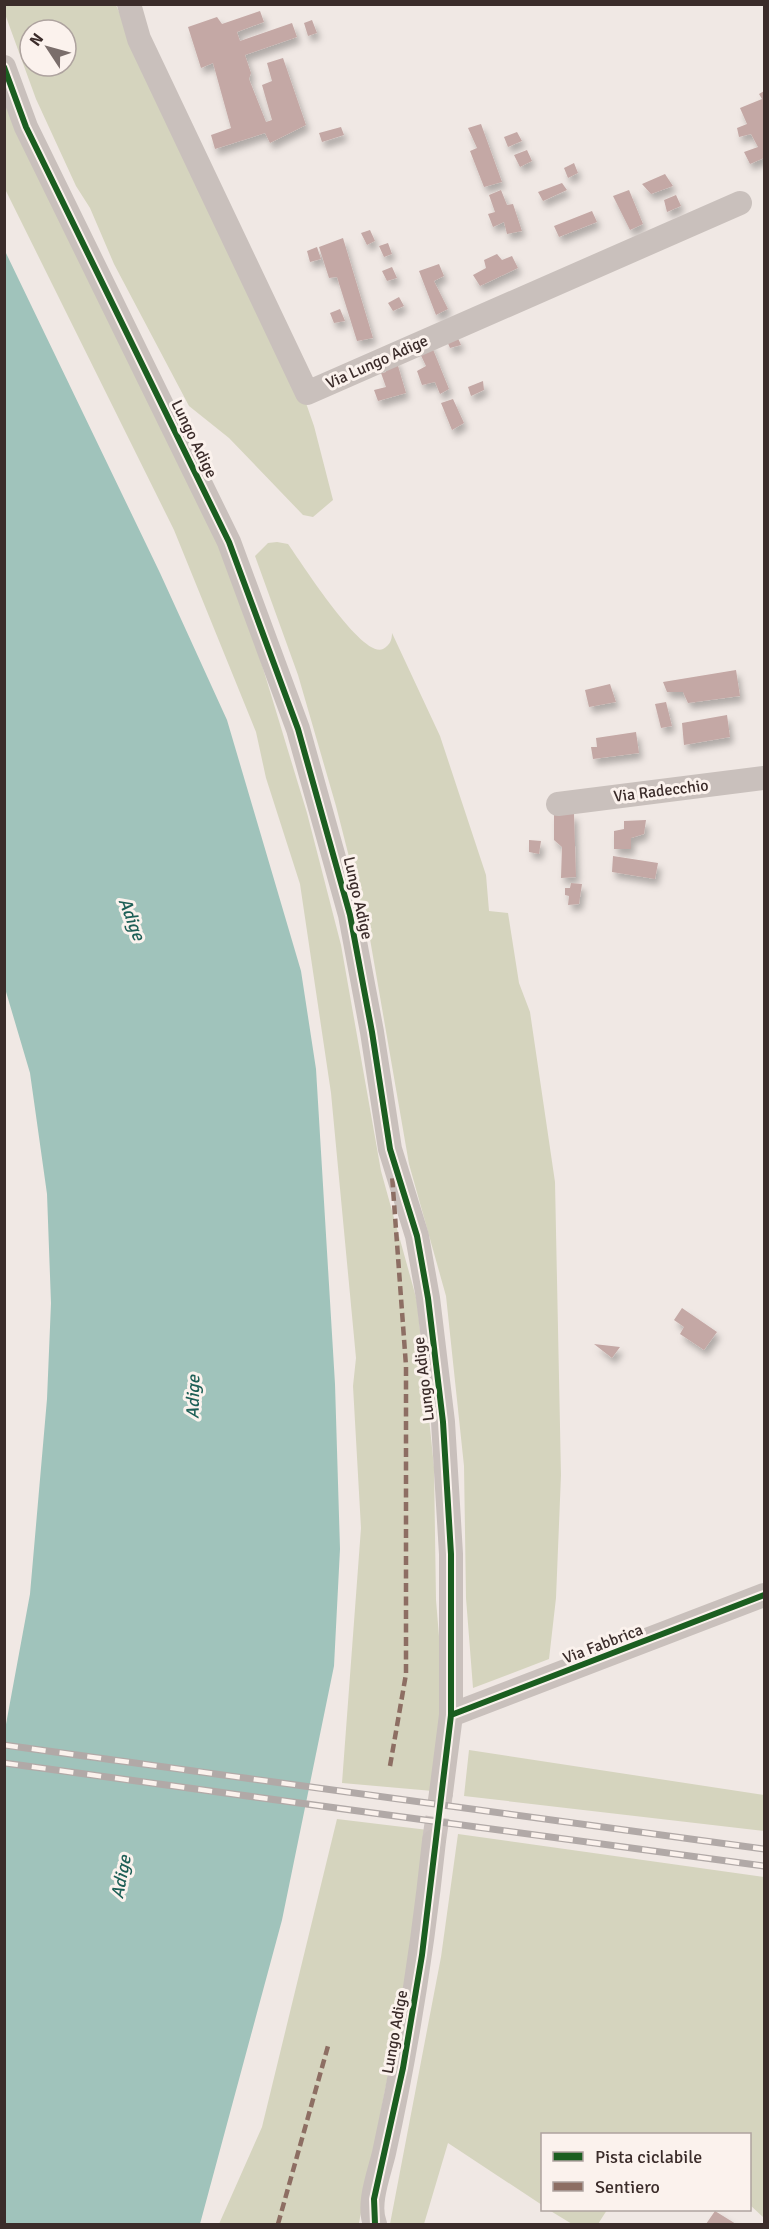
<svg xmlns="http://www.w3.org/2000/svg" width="769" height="2229" viewBox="0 0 769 2229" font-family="Signika,sans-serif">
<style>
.green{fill:#d5d4be;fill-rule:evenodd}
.water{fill:#a0c3bb}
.building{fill:#c4a8a5;filter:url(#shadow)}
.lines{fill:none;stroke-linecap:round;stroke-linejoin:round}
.minor-tunnel{stroke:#ccc2bf;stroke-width:24;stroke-dasharray:24 12;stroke-linecap:butt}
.minor{stroke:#c9c0bc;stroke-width:24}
.rail-casing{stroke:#b1a9a7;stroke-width:7}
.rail{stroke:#fbf2ed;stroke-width:4.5;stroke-dasharray:14;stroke-linecap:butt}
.quiet{stroke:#8d6e63;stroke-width:4.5;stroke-dasharray:9 4.5;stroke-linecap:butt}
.cycleway-casing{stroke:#fbf2ed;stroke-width:10}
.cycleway{stroke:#1b5e20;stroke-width:6}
.labels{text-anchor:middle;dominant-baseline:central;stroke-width:6;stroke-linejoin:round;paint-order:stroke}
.street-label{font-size:16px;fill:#3b2c2a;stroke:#fbf2ed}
.water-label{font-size:18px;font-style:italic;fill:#1d5f56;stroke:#fbf2ed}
</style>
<defs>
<filter id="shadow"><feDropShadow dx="3.5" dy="6" stdDeviation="3" flood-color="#0004"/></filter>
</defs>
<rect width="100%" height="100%" fill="#f0e8e4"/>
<path class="green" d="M 5,5 L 116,5 L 140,59 L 299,383 L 314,426 L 333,500 L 313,517 L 303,515 L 229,438 L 189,406 L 114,264 L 90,208 L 76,186 L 36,99 L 5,14 ZM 30,30 L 66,30 L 66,66 L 30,66 Z
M 4,100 L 199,498 L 248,619 L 307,813 L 341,945 L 381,1171 L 417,1301 L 434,1467 L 436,1600 L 445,1709 L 433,1791 L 342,1783 L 361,1528 L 353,1386 L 356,1358 L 331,1093 L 300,884 L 266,778 L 256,732 L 174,530 L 5,189 Z
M 277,542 L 288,544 C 301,562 362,659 383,649 C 390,645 392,640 392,633 L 440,736 L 486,875 L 489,911 L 508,913 L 519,983 L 530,1012 L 555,1182 L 561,1475 L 556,1598 L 549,1659 L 473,1688 L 466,1598 L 464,1466 L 446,1296 L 409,1164 L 370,939 L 336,806 L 298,675 L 255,556 L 268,543 Z
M 469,1750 L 764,1795 L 764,1831 L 464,1796 Z
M 337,1819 L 428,1830 L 412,1953 L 359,2223 L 219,2224 L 262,2127 Z
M 458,1834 L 764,1877 L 763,2217 L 750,2205 L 750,2134 L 542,2134 L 542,2205 L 448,2143 L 424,2224 L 390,2224 L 441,1957 Z
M 549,2210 L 607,2210 L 598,2224 L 572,2224 Z"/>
<path class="water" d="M 5,251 L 160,573 L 227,720 L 301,971 L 316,1069 L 335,1384 L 340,1549 L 334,1666 L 282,1920 L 200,2224 L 5,2224 L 4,1735 L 30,1594 L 47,1399 L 51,1303 L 47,1194 L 30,1073 L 4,985 Z"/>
<path class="building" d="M 260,11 L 264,22 L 237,32 L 240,41 L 292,23 L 297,37 L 245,55 L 251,73 L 249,79 L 266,122 L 272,120 L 262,85 L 272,81 L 267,63 L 283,58 L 306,125 L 270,143 L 265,133 L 215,149 L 211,135 L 231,128 L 213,63 L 201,68 L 188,27 L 217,17 L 222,24 Z
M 312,20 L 317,33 L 308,36 L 304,23 Z
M 764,91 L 764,158 L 750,164 L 744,152 L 758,147 L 751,134 L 739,137 L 737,128 L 747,124 L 740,108 L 762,99 L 759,94 Z
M 481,124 L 502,182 L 484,187 L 470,151 L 477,148 L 468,128 Z
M 341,127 L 344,135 L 322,142 L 319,133 Z
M 517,132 L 522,141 L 508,147 L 504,137 Z
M 527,150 L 532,161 L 520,167 L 514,155 Z
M 574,163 L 578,173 L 568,178 L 564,168 Z
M 665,174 L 673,186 L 651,194 L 642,184 Z
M 562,183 L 567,190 L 543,201 L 538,192 Z
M 501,190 L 507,205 L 513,204 L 522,231 L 507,234 L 504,222 L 493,227 L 488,214 L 495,212 L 489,195 Z
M 629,190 L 643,224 L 630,230 L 613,196 Z
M 676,195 L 681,206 L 667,212 L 664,200 Z
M 592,211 L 597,222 L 559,237 L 554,226 Z
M 370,230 L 375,241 L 367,245 L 361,233 Z
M 343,238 L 373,338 L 357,341 L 337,277 L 329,278 L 319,247 Z
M 388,243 L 392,254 L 384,257 L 379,246 Z
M 317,247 L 321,259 L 310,262 L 307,251 Z
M 497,254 L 502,260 L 512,256 L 518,268 L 480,286 L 473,275 L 486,268 L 484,260 Z
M 439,264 L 444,276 L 434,281 L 448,309 L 436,315 L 419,271 Z
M 392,267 L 397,278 L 387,281 L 382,271 Z
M 399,297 L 404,306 L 393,311 L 388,303 Z
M 340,309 L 345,321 L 334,323 L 330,313 Z
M 457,336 L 461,345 L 450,348 L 446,339 Z
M 430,342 L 449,389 L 440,394 L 435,382 L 422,385 L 417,371 L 426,366 L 417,347 Z
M 396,359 L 406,393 L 378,401 L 374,390 L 386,387 L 381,373 L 386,372 L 384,362 Z
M 483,381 L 484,390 L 471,396 L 468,387 Z
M 453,399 L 464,423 L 452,430 L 441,403 Z
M 736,670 L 740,696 L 688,703 L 683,692 L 667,692 L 663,682 Z
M 610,684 L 616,702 L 589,707 L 585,690 Z
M 666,702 L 672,726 L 661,728 L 655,704 Z
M 727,715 L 730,737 L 684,745 L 682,723 Z
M 636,732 L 639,753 L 593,759 L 591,747 L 597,747 L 596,738 Z
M 554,814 L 574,814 L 576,877 L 561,878 L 562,847 L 554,840 Z
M 646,820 L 644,834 L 631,838 L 631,849 L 614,849 L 614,831 L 624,829 L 624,821 Z
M 529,840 L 541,841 L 539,854 L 529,852 Z
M 613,856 L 658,863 L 655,879 L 612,872 Z
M 571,883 L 582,884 L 579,904 L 568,905 L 569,896 L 565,895 L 565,888 L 570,888 Z
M 682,1308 L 717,1332 L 704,1350 L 680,1334 L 684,1327 L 674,1320 Z
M 594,1344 L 620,1347 L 612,1358 Z
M 715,2211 L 736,2224 L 706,2224 Z"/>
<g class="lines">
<path class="minor-tunnel" d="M 434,1841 L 441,1793"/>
<path class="minor" d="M 129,4 L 139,39 L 307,393 L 740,203
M 4,67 L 26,127 L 229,542 L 298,729 L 350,915 L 372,1032 L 390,1149 L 417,1236 L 428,1298 L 443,1422 L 451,1554 L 451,1715 L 441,1793
M 558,804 L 764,778
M 451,1715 L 764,1595
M 375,2224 C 367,2204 379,2174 384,2153 C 407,2049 423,1946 434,1841"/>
<g class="rail-casing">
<path id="rail" d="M 4,1745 L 764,1849
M 4,1763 L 764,1866"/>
</g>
<use href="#rail" class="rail"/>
<path class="quiet" d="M 390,1766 L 406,1674 L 406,1366 L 392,1175
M 278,2224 L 328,2046"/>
<g class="cycleway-casing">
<path id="cycleway" d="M 4,67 L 26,127 L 229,542 L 298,729 L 350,915 L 372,1032 L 390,1149 L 417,1236 L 428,1298 L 443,1422 L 451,1554 L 451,1715 L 422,1955 L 403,2068 L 374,2199 L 375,2224
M 451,1715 L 764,1595"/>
</g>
<use href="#cycleway" class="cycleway"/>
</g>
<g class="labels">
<g class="street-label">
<text transform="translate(377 362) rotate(-24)">Via Lungo Adige</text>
<text transform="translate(194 439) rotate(64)">Lungo Adige</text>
<text transform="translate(661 791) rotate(-7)">Via Radecchio</text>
<text transform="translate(358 898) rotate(77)">Lungo Adige</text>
<text transform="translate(424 1379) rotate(-97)">Lungo Adige</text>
<text transform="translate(603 1644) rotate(-21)">Via Fabbrica</text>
<text transform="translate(395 2032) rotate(-80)">Lungo Adige</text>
</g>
<g class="water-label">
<text transform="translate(132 919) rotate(69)">Adige</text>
<text transform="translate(193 1397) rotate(-89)">Adige</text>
<text transform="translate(121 1877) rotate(-79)">Adige</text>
</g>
</g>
<rect width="769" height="2229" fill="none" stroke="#3b2c2a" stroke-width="12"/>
<rect x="541" y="2133" width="210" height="78" fill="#fbf2ed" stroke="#aea39f" stroke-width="1.5"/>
<rect x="553" y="2152" width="30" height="9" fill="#1b5e20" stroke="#aea39f" stroke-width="1.5"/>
<text x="595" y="2163" font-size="18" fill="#3b2c2a">Pista ciclabile</text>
<rect x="553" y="2182" width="30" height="9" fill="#8d6e63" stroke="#aea39f" stroke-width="1.5"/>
<text x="595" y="2193" font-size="18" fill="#3b2c2a">Sentiero</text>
<g transform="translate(48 48) rotate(306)"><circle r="28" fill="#fbf2ed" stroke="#aea39f" stroke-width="1.5"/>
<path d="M0-4.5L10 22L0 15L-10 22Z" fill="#7a6e6b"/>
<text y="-9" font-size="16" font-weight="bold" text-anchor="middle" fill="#3b2c2a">N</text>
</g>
</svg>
